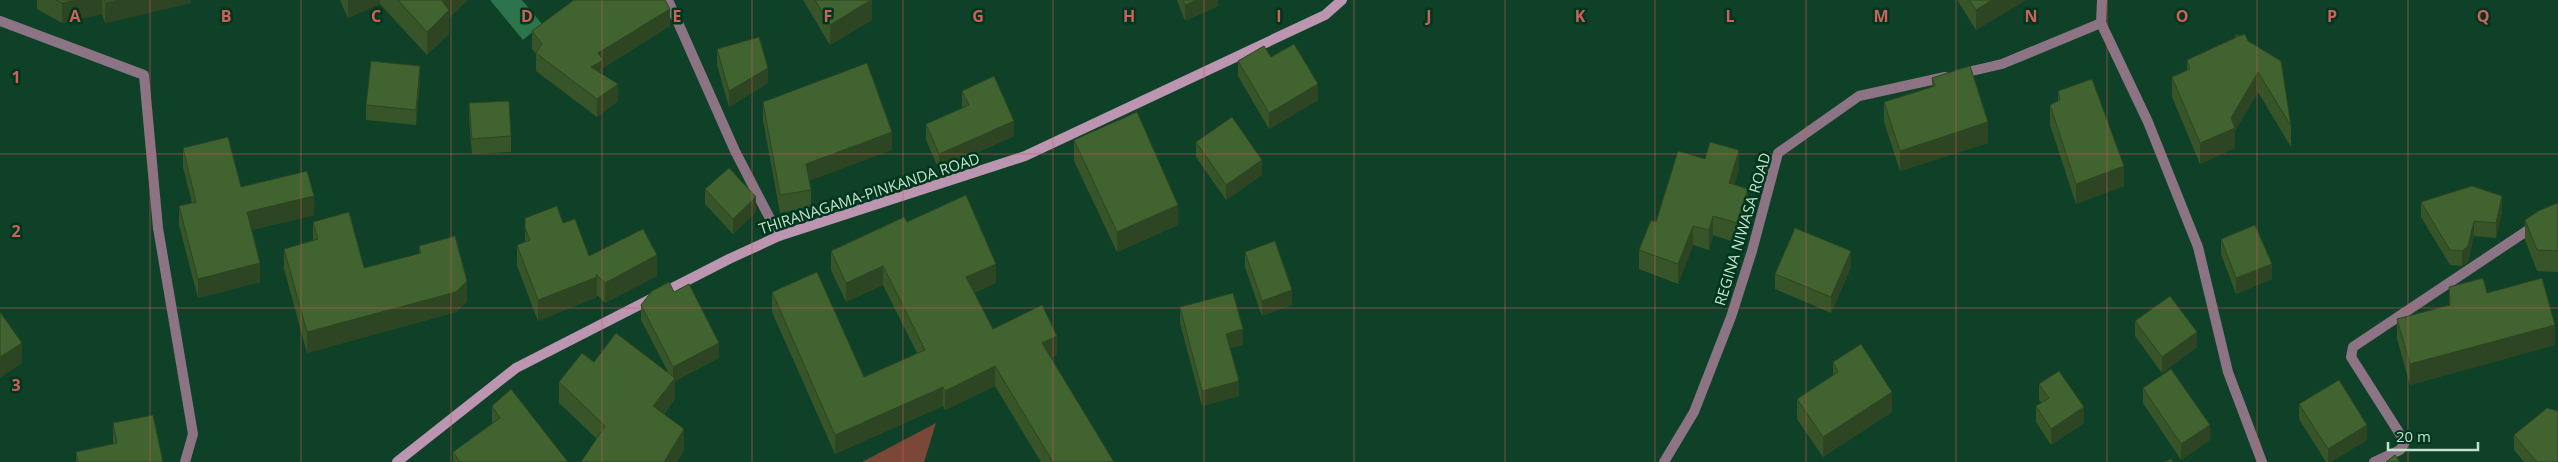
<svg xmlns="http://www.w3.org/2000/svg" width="2558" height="462" viewBox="0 0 2558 462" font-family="'Open Sans',sans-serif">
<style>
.green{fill:#7a4738}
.water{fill:#2d744d}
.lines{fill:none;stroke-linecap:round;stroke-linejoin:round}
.street{stroke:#8c7485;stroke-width:10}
.secondary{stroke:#bc95b1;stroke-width:10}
.wall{fill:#375529}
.shaded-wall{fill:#2d4522}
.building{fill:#406330;stroke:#2d4522}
.grid{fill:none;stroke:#d0605a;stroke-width:1;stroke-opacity:0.55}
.labels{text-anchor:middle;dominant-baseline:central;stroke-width:5;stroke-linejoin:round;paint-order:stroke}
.street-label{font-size:15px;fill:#c3e3ce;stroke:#00361d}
.grid-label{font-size:16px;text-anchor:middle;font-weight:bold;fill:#d0605a;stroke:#00361d;stroke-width:5;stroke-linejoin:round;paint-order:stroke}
</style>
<rect width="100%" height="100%" fill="#0e4127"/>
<path class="green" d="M 936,423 L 924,462 L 862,462 Z"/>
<path class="water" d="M 490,0 L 522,0 L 542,24 L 523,40 Z"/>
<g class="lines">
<path class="street" d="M 668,0 L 735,151 L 779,236
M 0,21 L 144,75 L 158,228 L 193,434 L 185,462
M 2101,23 L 2148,122 L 2198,247 L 2228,372 L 2262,462
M 1959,74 L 2002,64 L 2101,23 L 2102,0
M 1664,462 L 1694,412 L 1731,317 L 1752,251 L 1778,153 L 1859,96 L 1945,77
M 2374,462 L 2400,450 L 2405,442 L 2351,357 L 2353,347 L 2558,210"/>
<path class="secondary" d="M 397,462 L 516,368 L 729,259 L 779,236 L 1025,156 L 1325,15 L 1342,0"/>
</g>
<path class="wall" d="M 37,0 L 191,0 L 191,3 L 105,23 L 102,14 L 62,23 L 37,9 Z
M 340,0 L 467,0 L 449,18 L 449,34 L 427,55 L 380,4 L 348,18 Z
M 803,0 L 872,0 L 872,20 L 830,45 Z
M 1177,0 L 1218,0 L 1218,6 L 1185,21 Z
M 1957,0 L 2026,0 L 1976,30 Z
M 670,26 L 603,68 L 603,74 L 618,101 L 597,117 L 536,71 L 536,54 L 532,49 L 532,31 Z
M 2235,34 L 2248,41 L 2291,126 L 2291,147 L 2258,92 L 2235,131 L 2235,148 L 2200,164 L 2172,97 L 2172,77 L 2187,70 L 2187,60 L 2235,38 Z
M 717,49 L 768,83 L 729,107 L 717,65 Z
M 1271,57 L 1318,100 L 1269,129 L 1238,76 L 1238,61 Z
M 1932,78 L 1988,143 L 1900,171 L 1884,122 L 1884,102 L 1932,87 Z
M 420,81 L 416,125 L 366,120 L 366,105 Z
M 962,91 L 1014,136 L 939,170 L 926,140 L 926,124 L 963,108 L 962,106 Z
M 2058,91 L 2124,186 L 2076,204 L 2050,125 L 2050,105 L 2058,101 Z
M 763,102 L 892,150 L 810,180 L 811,190 L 811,207 L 780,213 L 763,120 Z
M 469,103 L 511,136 L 511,152 L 472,154 L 469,119 Z
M 1074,140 L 1178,225 L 1117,252 L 1074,161 Z
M 1196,142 L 1262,175 L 1226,200 L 1196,157 Z
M 183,148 L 241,187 L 314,215 L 252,230 L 260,282 L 198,298 L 179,225 L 179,206 L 192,203 L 183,167 Z
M 1739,170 L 1734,185 L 1748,209 L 1737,243 L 1713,235 L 1709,250 L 1693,245 L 1678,284 L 1639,269 L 1639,250 L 1656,222 Z
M 705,189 L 756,212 L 733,234 L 705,204 Z
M 2421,202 L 2502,211 L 2496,238 L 2474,236 L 2468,262 L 2462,266 L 2450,265 L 2421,217 Z
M 2558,203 L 2558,272 L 2537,271 L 2525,240 L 2525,220 Z
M 525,218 L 563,223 L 589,256 L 657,276 L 605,303 L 597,295 L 597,297 L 538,321 L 517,266 L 517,245 L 525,242 Z
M 313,222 L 364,268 L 419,254 L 419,246 L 467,301 L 456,312 L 307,353 L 284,269 L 284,249 L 313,241 Z
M 907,222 L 996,283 L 974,293 L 993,329 L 1057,355 L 1051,358 L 1114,462 L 1041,462 L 995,386 L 945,410 L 943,406 L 835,454 L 772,312 L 772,292 L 864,377 L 917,353 L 883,285 L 846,302 L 831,270 L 831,251 Z
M 2221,239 L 2272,279 L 2236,294 L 2221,254 Z
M 1245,252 L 1292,305 L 1262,316 L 1245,267 Z
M 1851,267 L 1831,313 L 1775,289 L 1775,274 Z
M 2449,287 L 2487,293 L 2555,345 L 2410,385 L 2397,339 L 2397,319 L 2449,305 Z
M 674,292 L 719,358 L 675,381 L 675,399 L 664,414 L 684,450 L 677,462 L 581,462 L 597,439 L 559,403 L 559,382 L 594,362 L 668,372 L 641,320 L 641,305 Z
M 1180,307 L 1243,345 L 1230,348 L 1239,396 L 1202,406 L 1180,323 Z
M 2135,321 L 2197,347 L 2162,373 L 2135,336 Z
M 1833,362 L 1892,412 L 1823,457 L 1797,419 L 1797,399 L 1833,376 Z
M 2039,384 L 2084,423 L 2051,445 L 2036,422 L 2036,406 L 2042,403 L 2039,400 Z
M 2143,388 L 2210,440 L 2181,460 L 2143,403 Z
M 2299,404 L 2367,440 L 2331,462 L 2326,462 L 2299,419 Z
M 492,406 L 568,462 L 453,462 L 453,452 L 492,424 Z
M 113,423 L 163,462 L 76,462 L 76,452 L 113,444 Z
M 2514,435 L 2558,462 L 2524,462 L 2514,450 Z"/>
<path class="shaded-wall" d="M 77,0 L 102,0 L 102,14 L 62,23 L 62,3 Z
M 119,0 L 191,0 L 191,3 L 105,23 L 105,3 Z
M 348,0 L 380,0 L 380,4 L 348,18 Z
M 443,0 L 467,0 L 449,18 L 449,34 L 427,55 L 427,32 Z
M 871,0 L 872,0 L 872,20 L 830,45 L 830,25 Z
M 1197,0 L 1218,0 L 1218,6 L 1185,21 L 1185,5 Z
M 1992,0 L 2026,0 L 1976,30 L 1976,10 Z
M 670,9 L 670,26 L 603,68 L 603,77 L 591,67 L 598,53 Z
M 420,66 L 420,81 L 416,125 L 416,110 Z
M 768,68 L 768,83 L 729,107 L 729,91 Z
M 2258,72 L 2258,92 L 2235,131 L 2235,148 L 2200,164 L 2200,143 L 2231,118 Z
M 618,84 L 618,101 L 597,117 L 597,99 Z
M 1318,84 L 1318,100 L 1269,129 L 1269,113 Z
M 1014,121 L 1014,136 L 939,170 L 939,154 Z
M 1988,122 L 1988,143 L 1900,171 L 1900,151 Z
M 892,132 L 892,150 L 806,182 L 806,164 Z
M 1739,150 L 1739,170 L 1729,203 L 1729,183 Z
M 1262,160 L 1262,175 L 1226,200 L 1226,185 Z
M 2124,166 L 2124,186 L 2076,204 L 2076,184 Z
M 1748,189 L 1748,209 L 1737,243 L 1737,223 Z
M 314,196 L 314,215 L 247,231 L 247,212 Z
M 2502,196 L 2502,211 L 2496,238 L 2496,223 Z
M 756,197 L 756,212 L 733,234 L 733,219 Z
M 1178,205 L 1178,225 L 1117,252 L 1117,232 Z
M 1713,216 L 1713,235 L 1709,250 L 1709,230 Z
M 2474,221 L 2474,236 L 2468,262 L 2462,266 L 2462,251 Z
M 1693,226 L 1693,245 L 1678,284 L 1678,264 Z
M 1851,251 L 1851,267 L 1831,313 L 1831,297 Z
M 657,255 L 657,276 L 605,303 L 605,283 Z
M 260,263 L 260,282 L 198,298 L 198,279 Z
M 996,264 L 996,283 L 966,296 L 966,277 Z
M 2272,264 L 2272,279 L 2236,294 L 2236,278 Z
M 883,266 L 883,285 L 846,302 L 846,283 Z
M 597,277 L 597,297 L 538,321 L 538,300 Z
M 467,281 L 467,301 L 456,312 L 307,353 L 307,332 Z
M 1292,290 L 1292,305 L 1262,316 L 1262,301 Z
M 2555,325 L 2555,345 L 2410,385 L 2410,364 Z
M 1243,329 L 1243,345 L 1226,349 L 1226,334 Z
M 2197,332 L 2197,347 L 2162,373 L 2162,357 Z
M 1057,336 L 1057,355 L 1042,363 L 1042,343 Z
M 22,343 L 22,363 L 0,378 L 0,357 Z
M 719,343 L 719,358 L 675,381 L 675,399 L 653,427 L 653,406 L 673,381 L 673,367 Z
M 995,366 L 995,386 L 945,410 L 945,391 Z
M 1239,381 L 1239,396 L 1202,406 L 1202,391 Z
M 943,387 L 943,406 L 835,454 L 835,435 Z
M 1892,392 L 1892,412 L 1823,457 L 1823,437 Z
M 2084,407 L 2084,423 L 2051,445 L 2051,429 Z
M 2210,425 L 2210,440 L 2181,460 L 2181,444 Z
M 2367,425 L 2367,440 L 2331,462 L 2328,462 L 2328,449 Z
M 684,429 L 684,450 L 677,462 L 664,462 Z"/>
<path class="building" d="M 56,0 L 77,0 L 62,3 Z
M 104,0 L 119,0 L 105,3 Z
M 398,0 L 443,0 L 442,1 L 449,10 L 427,32 Z
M 574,0 L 665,0 L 670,9 L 598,53 L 603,60 L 591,67 L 618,84 L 597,99 L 536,53 L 542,44 L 532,31 Z
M 815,0 L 871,0 L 830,25 Z
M 1183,0 L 1197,0 L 1185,5 Z
M 1969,0 L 1992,0 L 1976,10 Z
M 2235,34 L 2239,36 L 2245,34 L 2248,41 L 2281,61 L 2291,126 L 2258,72 L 2231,118 L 2235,128 L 2200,143 L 2172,77 L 2190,69 L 2187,60 L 2237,37 Z
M 759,37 L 768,68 L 729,91 L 717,49 Z
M 1294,44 L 1318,84 L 1269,113 L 1238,61 L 1264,46 L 1271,57 Z
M 371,61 L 420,66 L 416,110 L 366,105 Z
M 867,63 L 892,132 L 806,164 L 811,190 L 780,195 L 763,102 Z
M 1970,66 L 1988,122 L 1900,151 L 1884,102 L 1935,86 L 1932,78 Z
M 994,76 L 1014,121 L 939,154 L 926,124 L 969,105 L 962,91 Z
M 2092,79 L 2124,166 L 2076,184 L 2050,105 L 2060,100 L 2058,91 Z
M 509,101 L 511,136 L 472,139 L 469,103 Z
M 1137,112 L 1178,205 L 1117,232 L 1074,140 Z
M 1232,117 L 1262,160 L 1226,185 L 1196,142 Z
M 228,137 L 241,187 L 307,171 L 314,196 L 247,212 L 260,263 L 198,279 L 179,206 L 196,202 L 183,148 Z
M 1710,142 L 1739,150 L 1729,183 L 1748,189 L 1737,223 L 1713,216 L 1709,230 L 1693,226 L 1678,264 L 1639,250 L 1651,220 L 1656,222 L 1678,151 L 1705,159 Z
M 729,168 L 756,197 L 733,219 L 705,189 Z
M 2472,186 L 2502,196 L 2496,223 L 2474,221 L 2468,246 L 2462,251 L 2450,250 L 2421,202 Z
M 966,195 L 996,264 L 966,277 L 993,329 L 1042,305 L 1057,336 L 1042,343 L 1114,462 L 1053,462 L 995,366 L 945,391 L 943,387 L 835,435 L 772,292 L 817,272 L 864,377 L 925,350 L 883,266 L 846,283 L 831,251 L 904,217 L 907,222 Z
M 2558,203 L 2558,251 L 2537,250 L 2525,220 L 2540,210 Z
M 557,206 L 563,223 L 575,219 L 589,256 L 643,229 L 657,255 L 605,283 L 596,274 L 597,277 L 538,300 L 517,245 L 530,240 L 525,228 L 525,218 Z
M 349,212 L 364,268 L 421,253 L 419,246 L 455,236 L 467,281 L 456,292 L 307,332 L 284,249 L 318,239 L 313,222 Z
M 2255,225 L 2272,264 L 2236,278 L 2221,239 Z
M 1795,228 L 1851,251 L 1831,297 L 1775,274 Z
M 1275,241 L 1292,290 L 1262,301 L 1245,252 Z
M 2483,278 L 2487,293 L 2542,278 L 2555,325 L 2410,364 L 2397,319 L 2450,305 L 2449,287 Z
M 669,282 L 674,292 L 689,284 L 719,343 L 673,367 L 641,305 L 652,291 Z
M 1233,293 L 1243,329 L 1226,334 L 1239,381 L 1202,391 L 1180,307 Z
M 2170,296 L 2197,332 L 2162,357 L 2135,321 Z
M 0,312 L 22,343 L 0,357 Z
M 616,333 L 675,378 L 653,406 L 684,429 L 664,462 L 581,462 L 605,426 L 559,382 L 582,353 L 594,362 Z
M 1861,344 L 1892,392 L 1823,437 L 1797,399 L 1838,372 L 1833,362 Z
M 2171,369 L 2210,425 L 2181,444 L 2143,388 Z
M 2059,371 L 2084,407 L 2051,429 L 2036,406 L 2049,398 L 2039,384 Z
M 2339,380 L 2367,425 L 2328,449 L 2299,404 Z
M 511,389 L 568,462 L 460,462 L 453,452 L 500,418 L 492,406 Z
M 2547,408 L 2558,411 L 2558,462 L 2537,462 L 2514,435 Z
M 153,415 L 163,462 L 78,462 L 76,452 L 117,443 L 113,423 Z
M 2395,455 L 2400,462 L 2386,462 Z
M 2171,459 L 2173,462 L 2164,462 Z"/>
<path class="grid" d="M 150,0 L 150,462M 301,0 L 301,462M 451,0 L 451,462M 602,0 L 602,462M 752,0 L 752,462M 903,0 L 903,462M 1053,0 L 1053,462M 1204,0 L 1204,462M 1354,0 L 1354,462M 1505,0 L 1505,462M 1655,0 L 1655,462M 1806,0 L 1806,462M 1956,0 L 1956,462M 2107,0 L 2107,462M 2257,0 L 2257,462M 2408,0 L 2408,462M 0,154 L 2558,154M 0,308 L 2558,308"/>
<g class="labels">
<g class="street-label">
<text transform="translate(869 193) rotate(-18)">THIRANAGAMA-PINKANDA ROAD</text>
<text transform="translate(1742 229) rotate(-73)">REGINA NIWASA ROAD</text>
</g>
</g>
<g class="grid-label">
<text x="75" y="22">A</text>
<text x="226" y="22">B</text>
<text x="376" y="22">C</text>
<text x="527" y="22">D</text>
<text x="677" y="22">E</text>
<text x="828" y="22">F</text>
<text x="978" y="22">G</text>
<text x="1129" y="22">H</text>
<text x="1279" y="22">I</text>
<text x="1429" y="22">J</text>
<text x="1580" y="22">K</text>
<text x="1730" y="22">L</text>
<text x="1881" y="22">M</text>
<text x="2031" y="22">N</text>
<text x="2182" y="22">O</text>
<text x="2332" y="22">P</text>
<text x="2483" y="22">Q</text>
<text x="16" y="83">1</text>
<text x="16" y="237">2</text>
<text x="16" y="391">3</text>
</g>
<path d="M2388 442v8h90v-8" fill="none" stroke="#c3e3ce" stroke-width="2.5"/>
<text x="2396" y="442" font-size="15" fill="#c3e3ce" stroke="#00361d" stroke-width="4" paint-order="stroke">20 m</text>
</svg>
